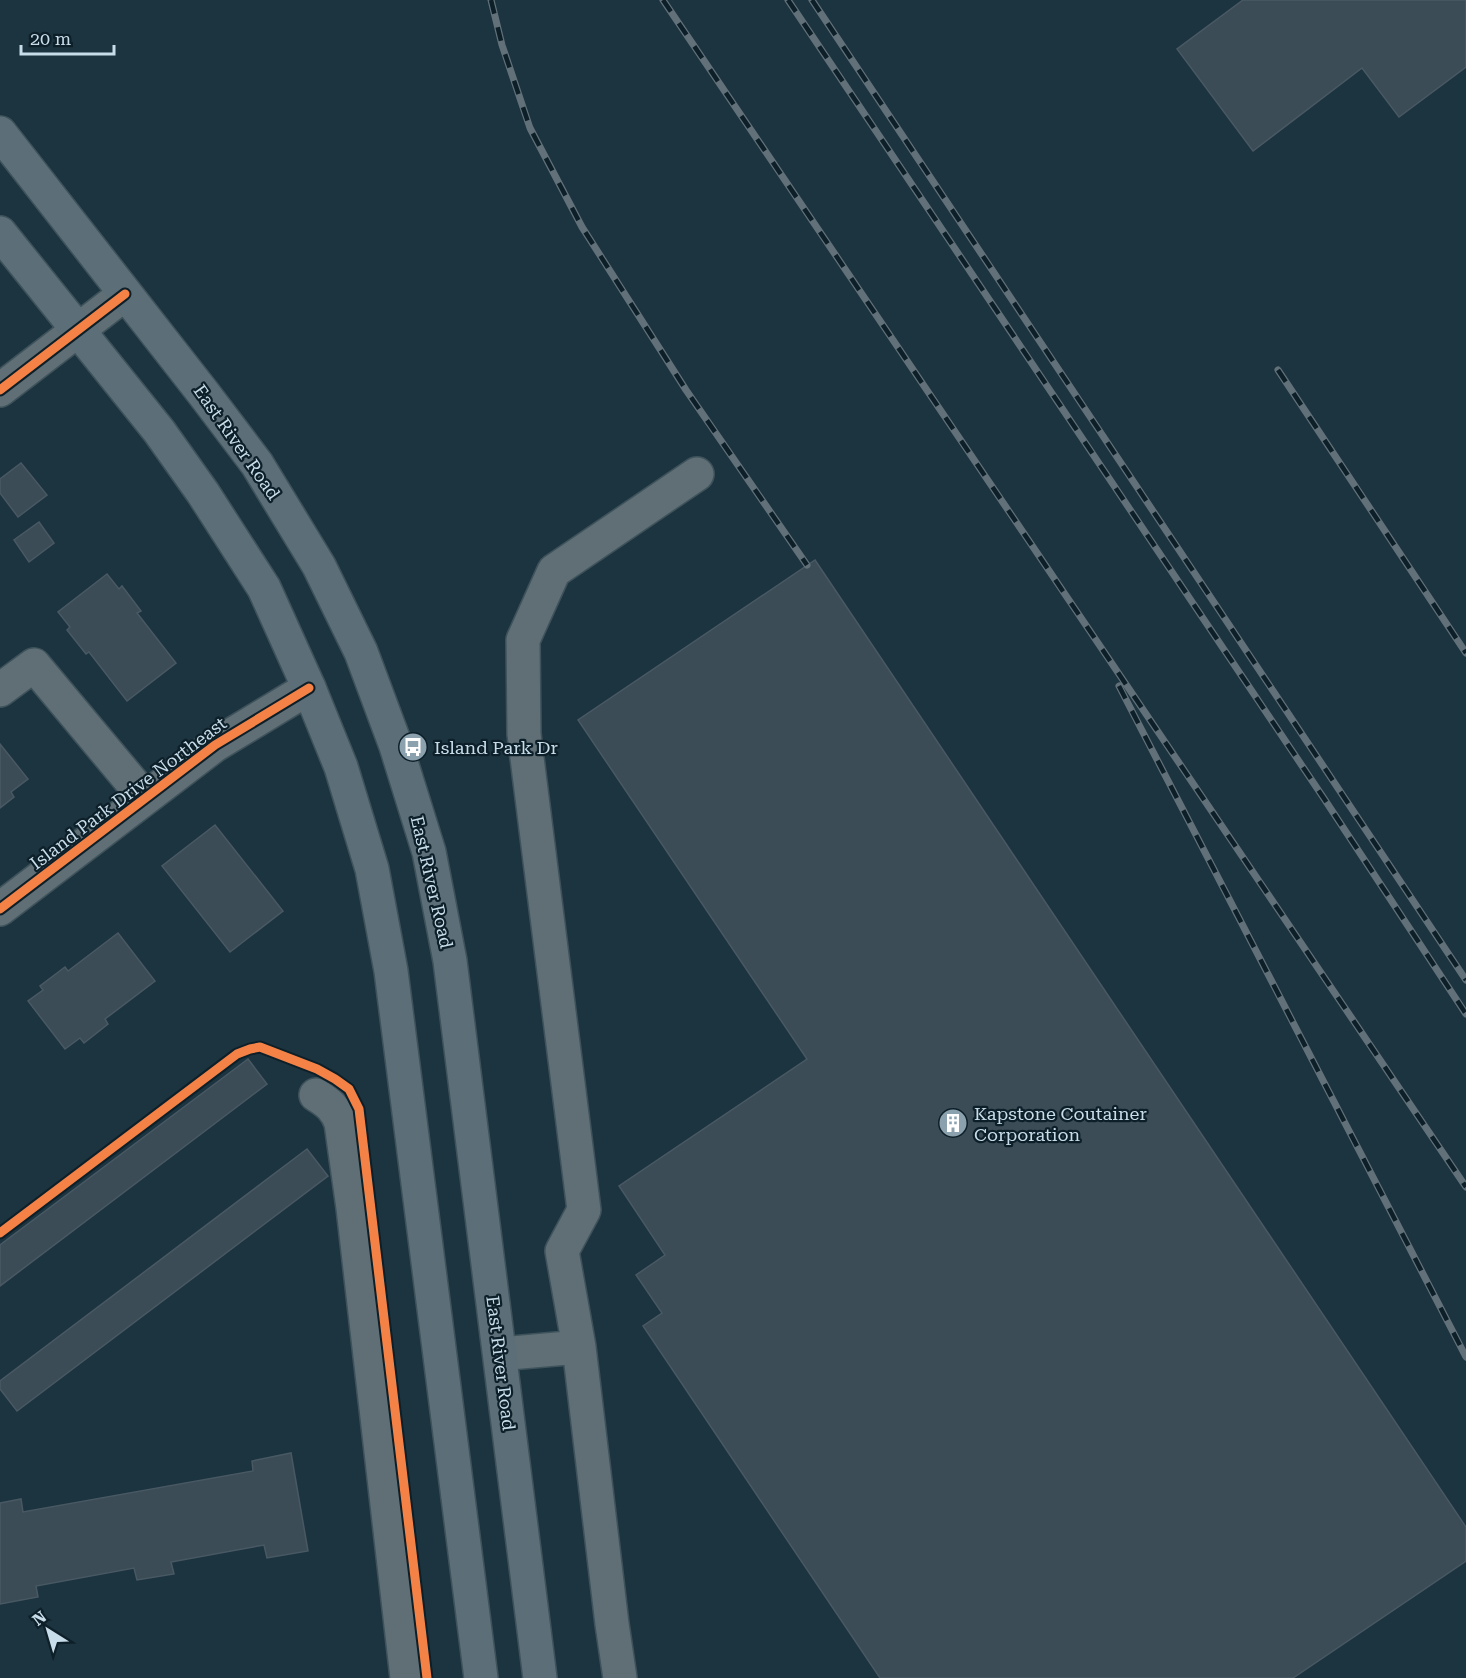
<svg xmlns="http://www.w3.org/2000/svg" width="1466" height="1678" viewBox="0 0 1466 1678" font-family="'Roboto Serif',serif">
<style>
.building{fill:#3b4c56;stroke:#495964;stroke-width:1.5}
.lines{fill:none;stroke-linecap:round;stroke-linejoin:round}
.minor-casing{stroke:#3d525b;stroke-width:36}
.major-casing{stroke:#3d525b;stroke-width:36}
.minor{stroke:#606e75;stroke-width:33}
.major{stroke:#5c6e77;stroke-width:33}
.rail-casing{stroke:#627179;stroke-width:7}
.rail{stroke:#0d1f28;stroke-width:4.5;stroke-dasharray:14;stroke-linecap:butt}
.cycleway-casing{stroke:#0d1f28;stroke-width:13}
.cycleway{stroke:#f48246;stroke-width:9}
.labels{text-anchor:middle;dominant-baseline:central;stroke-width:4.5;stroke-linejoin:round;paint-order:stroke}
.street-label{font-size:18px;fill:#c7ddea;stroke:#0d1f28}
.poi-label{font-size:18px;fill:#c7ddea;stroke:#0d1f28;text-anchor:start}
</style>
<rect width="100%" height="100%" fill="#1c343f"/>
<path class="building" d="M 1243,0 L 1466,0 L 1466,67 L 1399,117 L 1362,68 L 1253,151 L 1177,49 Z
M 21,463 L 47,495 L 18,517 L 0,493 L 0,479 Z
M 39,522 L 54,543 L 29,562 L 14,540 Z
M 815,560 L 1466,1527 L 1466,1561 L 1293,1678 L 880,1678 L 643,1326 L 662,1313 L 636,1275 L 665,1255 L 619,1186 L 807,1059 L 578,720 Z
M 107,574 L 119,589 L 122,586 L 141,611 L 137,613 L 176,663 L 127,701 L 89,652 L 86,654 L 67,630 L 70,627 L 58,612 Z
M 0,744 L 28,779 L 11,792 L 14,797 L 0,808 Z
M 215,825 L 283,911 L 230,952 L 162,866 Z
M 118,933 L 155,981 L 105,1019 L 108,1024 L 84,1043 L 80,1038 L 65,1049 L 28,1001 L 43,990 L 40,986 L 65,967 L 68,971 Z
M 248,1059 L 267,1084 L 0,1286 L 0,1245 Z
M 307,1149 L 328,1176 L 17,1411 L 0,1389 L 0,1381 Z
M 291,1453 L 308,1551 L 267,1558 L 264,1545 L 171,1562 L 174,1574 L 137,1580 L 134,1568 L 36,1586 L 38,1597 L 0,1604 L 0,1503 L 21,1499 L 23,1512 L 253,1471 L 252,1461 Z"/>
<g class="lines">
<g class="minor-casing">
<path id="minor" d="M 0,390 L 125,294
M 0,690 L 34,665 L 145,798
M 0,909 L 215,745 L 309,688
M 316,1095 C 329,1103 336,1109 341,1123 L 353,1208 L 407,1678
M 500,1354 L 579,1347
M 620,1678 L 612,1624 L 579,1347 L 562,1251 L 584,1210 L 524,734 L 523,640 L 554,571 L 697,474"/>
</g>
<g class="major-casing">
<path id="major" d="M 0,133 L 204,394 L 257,464 L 319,566 L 361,652 L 396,746 L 429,852 L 450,961 L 540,1678
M 0,233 L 159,431 L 203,493 L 264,588 L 309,688 L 341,767 L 372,869 L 391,971 L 481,1678"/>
</g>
<use href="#minor" class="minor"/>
<use href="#major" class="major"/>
<g class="rail-casing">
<path id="rail" d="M 491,0 L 502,45 L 530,128 L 582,227 L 686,390 L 807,565
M 663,0 L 1466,1187
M 788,0 L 1323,797 L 1466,1014
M 812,0 L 1466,980
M 1278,370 L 1466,653
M 1119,686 L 1466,1357"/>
</g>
<use href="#rail" class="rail"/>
<g class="cycleway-casing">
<path id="cycleway" d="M 0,390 L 125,294
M 0,909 L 215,745 L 309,688
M 0,1233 L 237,1054 L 250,1049 L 260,1047 L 317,1069 L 335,1079 L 349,1089 L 359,1109 L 427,1678"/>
</g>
<use href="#cycleway" class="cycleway"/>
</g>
<defs>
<g id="bus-disc" transform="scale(1.5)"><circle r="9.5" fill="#8ba2ae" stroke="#0d1f28"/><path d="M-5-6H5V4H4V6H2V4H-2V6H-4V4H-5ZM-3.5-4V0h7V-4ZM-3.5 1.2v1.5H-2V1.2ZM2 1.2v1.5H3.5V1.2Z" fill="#fff"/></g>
<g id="building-disc" transform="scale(1.5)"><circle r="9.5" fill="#8ba2ae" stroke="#0d1f28"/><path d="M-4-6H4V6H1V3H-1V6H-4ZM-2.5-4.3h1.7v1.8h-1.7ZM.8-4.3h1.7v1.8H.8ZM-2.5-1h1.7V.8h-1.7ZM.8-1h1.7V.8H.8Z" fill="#fff"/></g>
</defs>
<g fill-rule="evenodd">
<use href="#bus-disc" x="413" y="747"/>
<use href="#building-disc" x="953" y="1123"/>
</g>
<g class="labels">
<g class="street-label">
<text transform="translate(237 442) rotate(55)">East River Road</text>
<text transform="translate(128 793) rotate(-37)">Island Park Drive Northeast</text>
<text transform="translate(432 882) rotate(77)">East River Road</text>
<text transform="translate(501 1363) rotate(83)">East River Road</text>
</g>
<g class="poi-label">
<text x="434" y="747">Island Park Dr</text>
<text x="974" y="1113">Kapstone Coutainer<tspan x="974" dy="21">Corporation</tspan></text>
</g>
</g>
<g transform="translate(48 1630) rotate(323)" stroke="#0d1f28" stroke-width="4.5" paint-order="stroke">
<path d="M0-4.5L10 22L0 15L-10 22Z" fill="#c7ddea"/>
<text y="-9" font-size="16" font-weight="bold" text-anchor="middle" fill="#c7ddea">N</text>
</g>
<path d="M21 45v9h93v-9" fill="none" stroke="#c7ddea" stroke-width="3"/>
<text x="30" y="45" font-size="18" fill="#c7ddea" stroke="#0d1f28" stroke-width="4.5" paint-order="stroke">20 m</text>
</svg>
